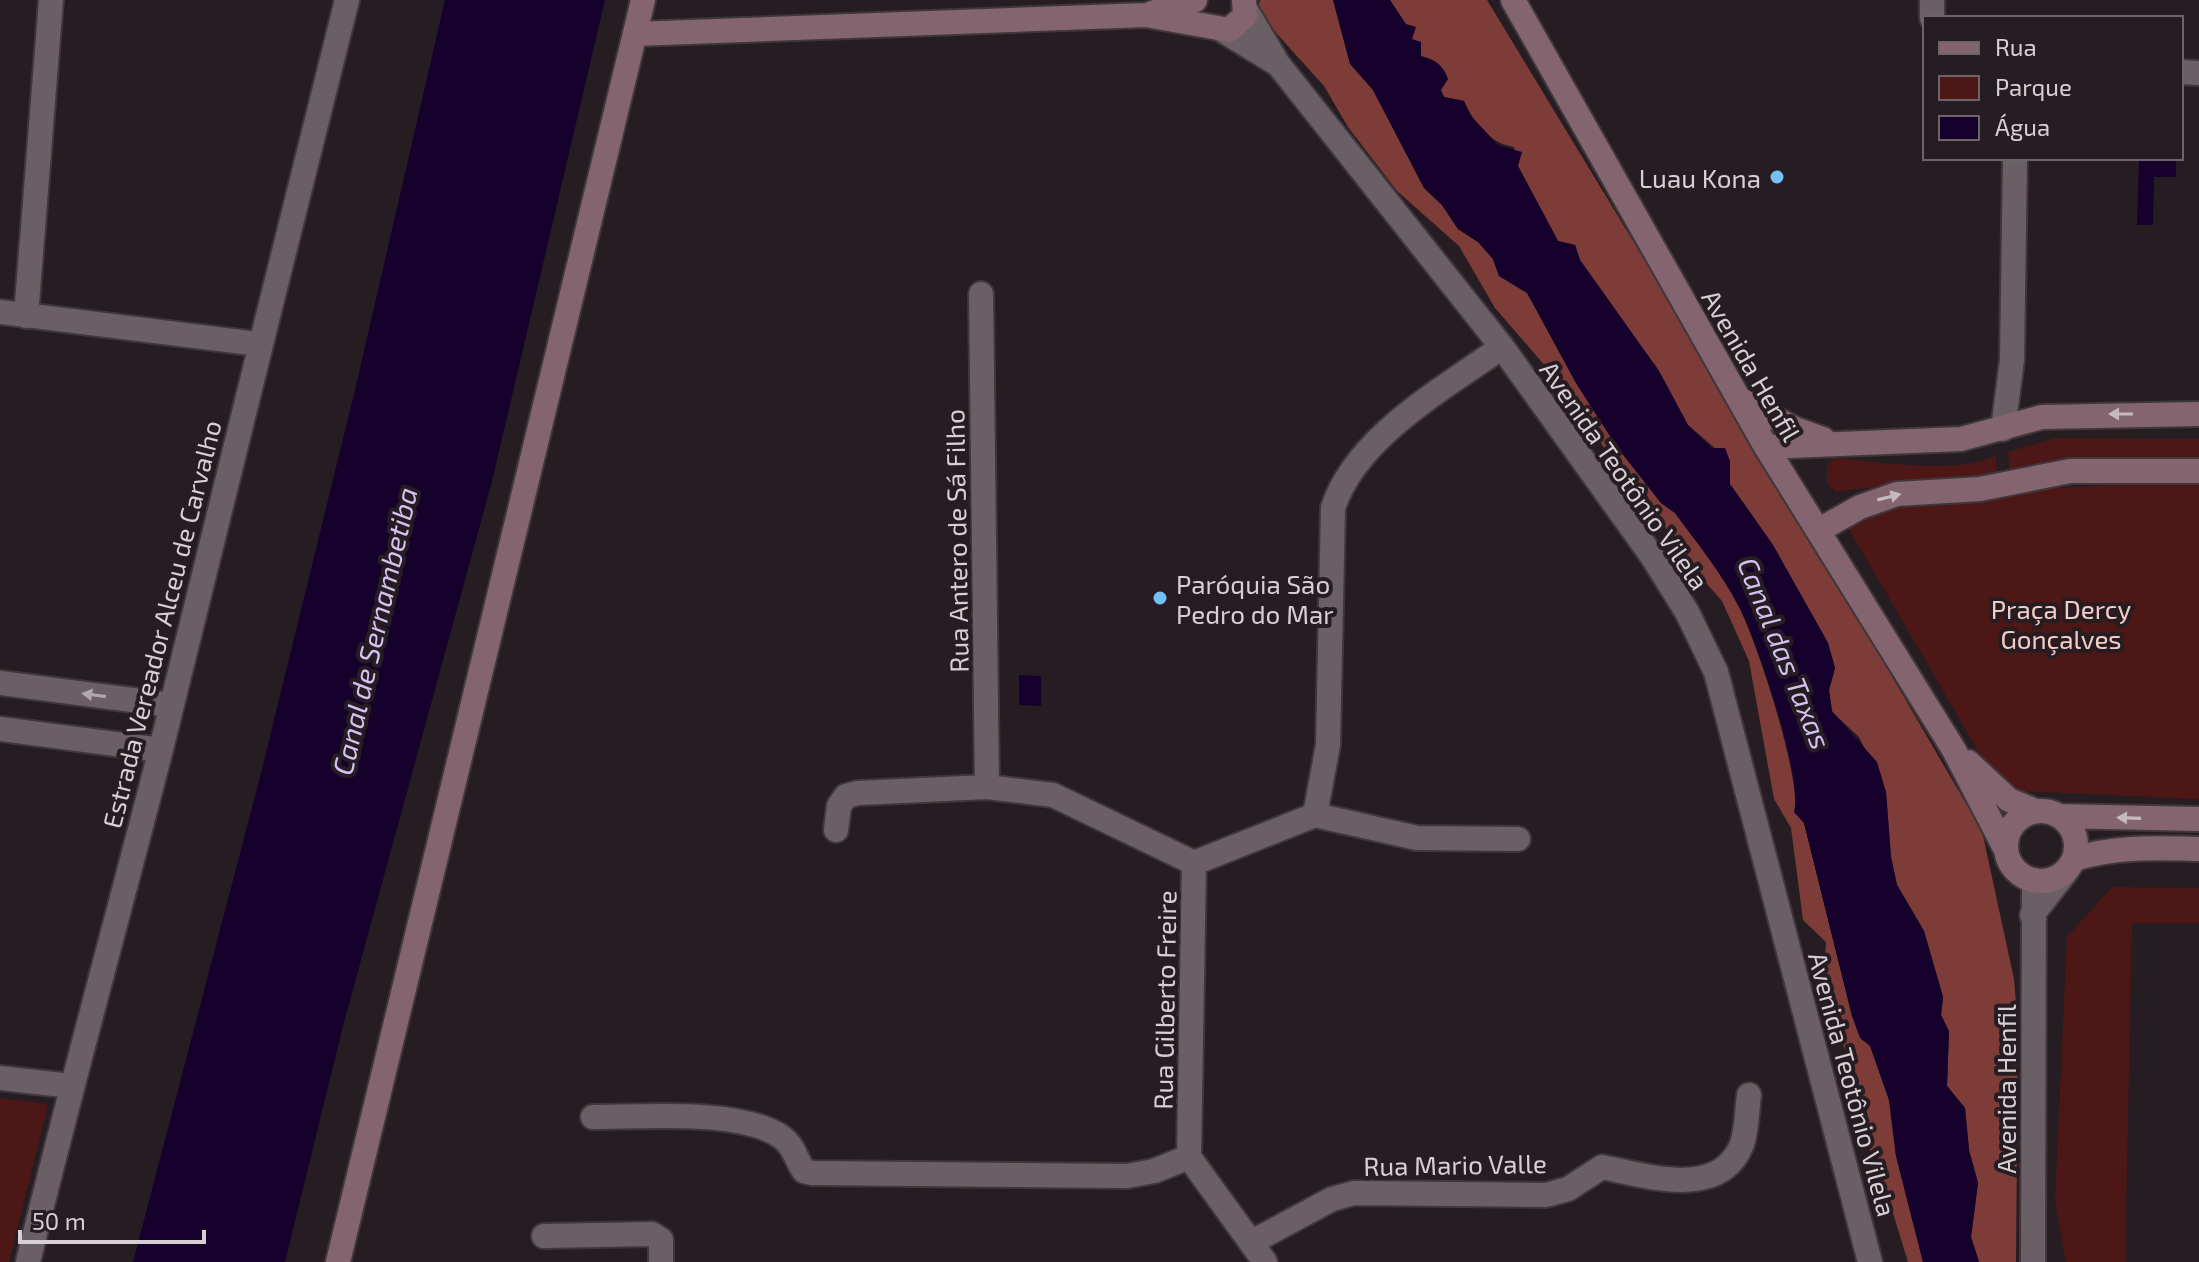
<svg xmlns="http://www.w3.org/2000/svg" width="2199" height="1262" viewBox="0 0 2199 1262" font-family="'Exo 2',sans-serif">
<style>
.green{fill:#4d1715}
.forest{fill:#7d3c38}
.water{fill:#16002c}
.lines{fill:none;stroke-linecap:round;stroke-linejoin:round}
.street-casing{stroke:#3f373b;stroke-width:28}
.secondary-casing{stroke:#3f373b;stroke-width:28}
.street{stroke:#6a5f65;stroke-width:24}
.secondary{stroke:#84656f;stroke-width:24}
.oneway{fill:#c6babf}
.oneway2{fill:#b0a8ac}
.poi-dot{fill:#74c0f6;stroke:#261d22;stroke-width:3}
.labels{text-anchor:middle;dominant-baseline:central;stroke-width:8;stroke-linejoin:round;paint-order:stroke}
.poi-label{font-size:26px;fill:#d6cfd3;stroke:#261d22;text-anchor:end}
.street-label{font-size:26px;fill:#d6cfd3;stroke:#261d22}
.park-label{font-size:26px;fill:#f5cbc7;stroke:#261d22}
.water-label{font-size:28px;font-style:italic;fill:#d5c1f3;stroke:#261d22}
</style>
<rect width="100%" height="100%" fill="#261d22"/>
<path class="green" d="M 2055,438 L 2199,439 L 2199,463 C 2136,462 2071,455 2010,475 L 2008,452 Z
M 1996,455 L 1997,478 C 1944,483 1889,483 1836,492 L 1827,483 L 1827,467 L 1834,458 C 1876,461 1961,476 1996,455 Z
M 2199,483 L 2199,799 L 2001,790 L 1842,517 C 1959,490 2079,485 2199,483 Z
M 2112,887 L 2199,888 L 2199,923 L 2132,923 L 2125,1262 L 2066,1262 L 2055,1202 L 2067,937 Z
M 0,1098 L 48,1104 L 9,1262 L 0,1262 Z"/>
<path class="forest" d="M 1260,0 L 1333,0 L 1350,63 L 1373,90 L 1424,188 L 1442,205 L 1458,229 L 1478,242 L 1493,259 L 1499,276 L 1527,292 L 1576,383 L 1617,447 L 1661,503 L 1675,513 C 1697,543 1721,572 1738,605 C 1755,636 1803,782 1794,812 L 1804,823 L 1852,1016 L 1870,1045 L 1889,1100 L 1896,1156 L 1923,1262 L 1908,1262 L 1880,1171 L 1857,1124 L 1859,1080 L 1822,1000 L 1826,942 L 1803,920 L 1791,828 L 1774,799 L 1749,661 L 1722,601 L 1683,557 L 1659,516 L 1613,461 L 1559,382 L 1495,308 L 1459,246 L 1397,191 L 1348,127 L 1324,86 L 1257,12 Z
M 1390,0 L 1487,0 L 1770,467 L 1982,831 L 2014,979 L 2018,1029 L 2016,1262 L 1979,1262 L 1971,1237 L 1978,1183 L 1969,1150 L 1965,1108 L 1947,1086 L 1949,1031 L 1941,1015 L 1943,997 L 1924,931 L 1897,885 L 1891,857 L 1886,792 L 1859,737 L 1832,712 L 1829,690 L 1835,668 L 1828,643 L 1773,545 L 1730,484 L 1730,461 L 1688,425 L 1659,371 L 1580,260 L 1575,245 L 1558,241 L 1518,166 L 1514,147 C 1489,143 1474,123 1464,101 L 1444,97 Z"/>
<path class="water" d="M 445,0 L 605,0 L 492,481 L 343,1026 L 285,1262 L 133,1262 L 260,777 L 355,390 Z
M 1333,0 L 1390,0 L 1406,24 L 1416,27 L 1412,39 L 1421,42 L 1421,56 C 1436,60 1443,65 1448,79 L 1441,90 L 1444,97 L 1464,101 L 1471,116 L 1498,145 L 1522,152 L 1518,166 L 1558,241 L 1575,245 L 1580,260 L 1659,371 L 1688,425 L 1712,448 L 1725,448 L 1730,461 L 1730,484 L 1773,545 L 1828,643 L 1835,668 L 1829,690 L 1832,711 L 1877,762 L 1886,792 L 1891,857 L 1897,885 L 1924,931 L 1943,997 L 1941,1015 L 1949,1031 L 1947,1086 L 1965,1108 L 1969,1150 L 1978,1183 L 1971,1237 L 1979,1262 L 1923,1262 L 1896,1156 L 1889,1100 L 1870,1046 L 1860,1038 L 1852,1016 L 1804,823 L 1794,812 C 1804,780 1756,637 1738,605 C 1721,572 1697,543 1675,513 L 1661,503 L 1617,447 L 1576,383 L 1527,293 L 1499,276 L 1493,259 L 1478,242 L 1458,229 L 1442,205 L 1424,188 L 1373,90 L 1350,64 Z
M 2139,158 L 2176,158 L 2176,177 L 2154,177 L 2153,225 L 2137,225 Z
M 1019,675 L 1041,676 L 1041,706 L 1019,705 Z"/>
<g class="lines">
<g class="street-casing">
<path id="street" d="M 1246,10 L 1278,64 L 1502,347 L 1652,556 L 1687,612 L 1716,672 L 1870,1262
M 1932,18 L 1932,0
M 1222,30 L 1276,63
M 2181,72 L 2199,73
M 981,294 L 987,787
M 0,312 L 258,344
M 26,316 L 51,0
M 2003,429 L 2012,360 L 2015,158
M 0,683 L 171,705
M 0,729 L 161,750
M 1315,815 L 1417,838 L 1518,839
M 836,830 L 839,806 L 846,796 L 858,793 L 987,787 L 1053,795 L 1194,863
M 2032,915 L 2068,869
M 0,1078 L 71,1086
M 593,1117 C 642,1117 739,1109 780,1136 C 794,1145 795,1158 804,1171 L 812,1173 L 1127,1176 L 1154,1171 L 1189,1157
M 544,1236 L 652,1234 L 661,1240 L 661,1262
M 1252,1242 L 1332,1199 L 1354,1193 L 1546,1195 L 1568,1189 L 1602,1167 C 1644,1175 1720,1201 1742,1144 C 1747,1129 1747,1110 1749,1095
M 28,1262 C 70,1090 117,920 161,749 C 224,500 283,249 347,0
M 1265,1262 L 1189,1157 L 1194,863 L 1315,815 L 1328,745 L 1333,508 C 1356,437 1443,389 1502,347
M 2033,1262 L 2034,880"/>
</g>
<g class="secondary-casing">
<path id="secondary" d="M 1513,0 L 1766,447 L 1954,750 L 2006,850
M 1152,13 L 1195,0
M 635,34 L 1146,15 L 1229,30 L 1245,16 L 1244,0
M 1741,400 L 1795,429 L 1823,439
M 1766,447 L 1961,439 L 2042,417 L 2199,414
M 1819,530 L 1860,507 L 1897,494 L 1980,489 L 2070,471 L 2199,471
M 1968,762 L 2009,800 L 2036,811
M2006 846a35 35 0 1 1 70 0a35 35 0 1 1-70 0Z
M 2059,816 L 2199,819
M 2074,859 C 2116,846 2155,848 2199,849
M 338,1262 L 643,0"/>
</g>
<use href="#street" class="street"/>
<use href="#secondary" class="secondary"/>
</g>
<defs><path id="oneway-solid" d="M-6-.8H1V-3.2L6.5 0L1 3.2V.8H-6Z" transform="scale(2)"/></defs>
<g class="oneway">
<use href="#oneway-solid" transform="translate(2121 414) rotate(-180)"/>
<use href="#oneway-solid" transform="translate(1889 497) rotate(-14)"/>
<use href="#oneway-solid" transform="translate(2129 818) rotate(-178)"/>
</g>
<use class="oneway2" href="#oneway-solid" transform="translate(94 695) rotate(-172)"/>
<g class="poi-dot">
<circle cx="1777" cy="177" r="8"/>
<circle cx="1160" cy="598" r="8"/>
</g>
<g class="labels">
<g class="poi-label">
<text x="1761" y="177">Luau Kona</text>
<text x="1176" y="583" text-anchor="start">Paróquia São<tspan x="1176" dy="30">Pedro do Mar</tspan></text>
</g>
<g class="street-label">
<text transform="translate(1752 365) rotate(60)">Avenida Henfil</text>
<text transform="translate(1625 475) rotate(55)">Avenida Teotônio Vilela</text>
<text transform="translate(956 541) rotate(-91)">Rua Antero de Sá Filho</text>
<text transform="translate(161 624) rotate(-76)">Estrada Vereador Alceu de Carvalho</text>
<text transform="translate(1164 1000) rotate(-89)">Rua Gilberto Freire</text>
<text transform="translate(1853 1084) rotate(75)">Avenida Teotônio Vilela</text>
<text transform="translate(2005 1089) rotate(-90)">Avenida Henfil</text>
<text transform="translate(1455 1164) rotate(-1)">Rua Mario Valle</text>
</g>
<g class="park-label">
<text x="2061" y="608">Praça Dercy<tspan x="2061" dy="30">Gonçalves</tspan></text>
</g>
<g class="water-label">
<text transform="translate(374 631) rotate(-77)">Canal de Sernambetiba</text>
<text transform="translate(1785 653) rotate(68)">Canal das Taxas</text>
</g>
</g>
<rect x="1923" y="16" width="260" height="144" fill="#261d22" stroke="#6c6469" stroke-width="2"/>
<rect x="1939" y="42" width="40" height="12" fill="#84656f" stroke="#6c6469" stroke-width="2"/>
<text x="1995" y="56" font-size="24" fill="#d6cfd3">Rua</text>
<rect x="1939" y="76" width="40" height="24" fill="#4d1715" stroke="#6c6469" stroke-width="2"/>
<text x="1995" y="96" font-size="24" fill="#d6cfd3">Parque</text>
<rect x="1939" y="116" width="40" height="24" fill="#16002c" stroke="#6c6469" stroke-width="2"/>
<text x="1995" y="136" font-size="24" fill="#d6cfd3">Água</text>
<path d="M20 1230v12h184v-12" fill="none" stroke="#d6cfd3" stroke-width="4"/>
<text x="32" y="1230" font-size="24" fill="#d6cfd3" stroke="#261d22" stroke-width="6" paint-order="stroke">50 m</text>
</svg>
